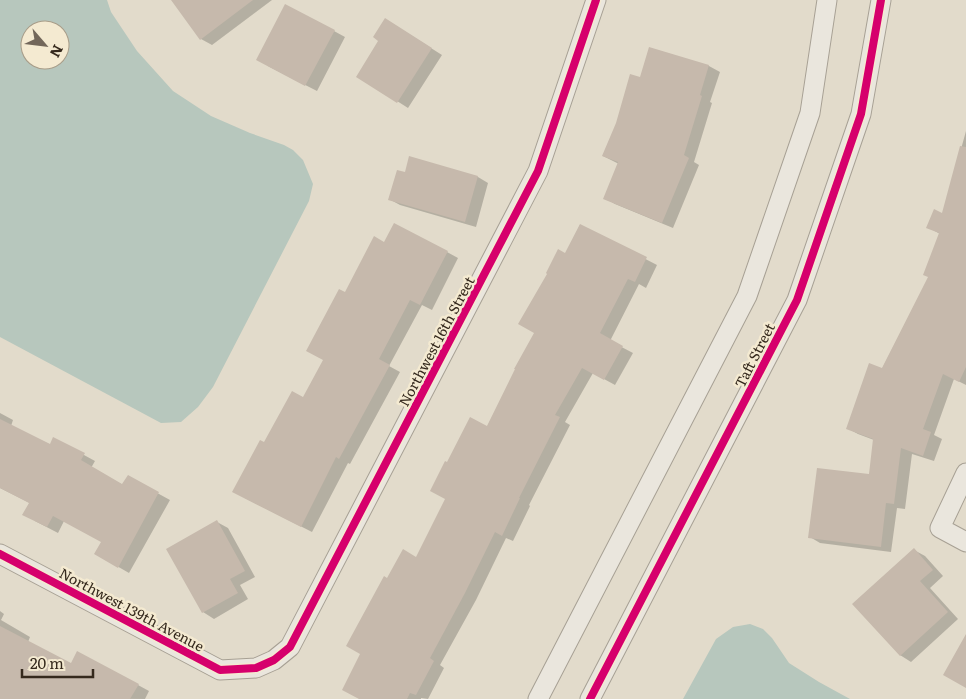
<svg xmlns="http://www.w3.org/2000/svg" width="966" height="699" viewBox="0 0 966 699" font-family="Literata,serif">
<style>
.water{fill:#b7c7bd;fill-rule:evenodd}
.shadow{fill:#0003}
.building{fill:#c6b9ac}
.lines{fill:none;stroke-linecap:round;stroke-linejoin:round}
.street-casing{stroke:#a7a094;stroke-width:21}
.street{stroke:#eae6dd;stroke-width:19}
.cycleway-casing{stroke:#f4ead1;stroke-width:11}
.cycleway{stroke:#d6006c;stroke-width:8}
.labels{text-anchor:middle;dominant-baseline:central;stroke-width:5;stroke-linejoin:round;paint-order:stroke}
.street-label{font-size:14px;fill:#35291d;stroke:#f4ead1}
</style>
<rect width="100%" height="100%" fill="#e2dbcb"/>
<path class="water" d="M 0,0 L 107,0 L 111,12 L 137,51 L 173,91 L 211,116 L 250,133 L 284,145 L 293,150 L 303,160 L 313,184 L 309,201 L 213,387 L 198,407 L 181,422 L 161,423 L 0,337 ZM 30,30 L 60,30 L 60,60 L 30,60 Z
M 750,624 L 763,629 L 772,638 L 789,663 L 819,682 L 850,699 L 683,699 L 716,639 L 733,627 Z"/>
<path class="shadow" d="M 172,0 L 272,0 L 212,45 L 201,39 Z
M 396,26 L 442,55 L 408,108 L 397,101 Z
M 334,31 L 345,37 L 317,91 L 268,66 Z
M 650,48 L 709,66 L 720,72 L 710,102 L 712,103 L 694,162 L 699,165 L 673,228 L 615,204 L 605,198 L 619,164 L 603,156 L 641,79 Z
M 966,131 L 966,385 L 954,379 L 934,435 L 942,439 L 934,461 L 912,454 L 905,509 L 897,508 L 891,552 L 820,543 L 810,537 L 870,476 L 874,440 L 858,434 L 847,428 L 882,369 L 929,277 L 940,234 L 928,227 L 943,214 Z
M 406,173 L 478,177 L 488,183 L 476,227 L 400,205 L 389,199 Z
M 580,225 L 657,265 L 646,288 L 639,284 L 610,341 L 633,353 L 615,385 L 593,373 L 565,422 L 570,425 L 529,505 L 530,506 L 513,541 L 506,538 L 476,600 L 440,665 L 444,668 L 428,699 L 421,698 L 421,699 L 360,699 L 362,654 L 387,580 L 417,558 L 446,499 L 447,464 L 487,427 L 536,333 L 566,254 Z
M 385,244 L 447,252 L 458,258 L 432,310 L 422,305 L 389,366 L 400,372 L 350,464 L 348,463 L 312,532 L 245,498 L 264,444 L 303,399 L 324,360 L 345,294 Z
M 0,413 L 13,420 L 11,426 L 51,445 L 84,455 L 95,461 L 91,468 L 123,485 L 128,477 L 170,500 L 129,573 L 96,554 L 103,542 L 64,521 L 58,533 L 35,521 L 30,503 L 0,488 Z
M 217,522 L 228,528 L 255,577 L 240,585 L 248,599 L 214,619 L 203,612 Z
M 914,550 L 925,556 L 943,576 L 930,588 L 958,619 L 911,662 L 900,655 Z
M 0,611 L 4,614 L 1,620 L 30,637 L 28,642 L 71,665 L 138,685 L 149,691 L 145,699 L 0,698 Z"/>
<path class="building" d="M 171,0 L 253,0 L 200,40 Z
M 285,4 L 335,30 L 305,86 L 256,60 Z
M 385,18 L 432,48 L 397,103 L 356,77 L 378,41 L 373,37 Z
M 649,47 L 709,65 L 700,95 L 702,96 L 684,155 L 689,158 L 662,223 L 603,199 L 618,162 L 602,156 L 616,123 L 630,74 L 640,77 Z
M 960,146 L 966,147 L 966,367 L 959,382 L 943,374 L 923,429 L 931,432 L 923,456 L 901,448 L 894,504 L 886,503 L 881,547 L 808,538 L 817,468 L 869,474 L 873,439 L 846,429 L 869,363 L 882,368 L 928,277 L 923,275 L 939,233 L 926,228 L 934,209 L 942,213 Z
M 409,156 L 478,176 L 465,222 L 388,200 L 397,170 L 405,172 Z
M 394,223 L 448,251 L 420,305 L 410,300 L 379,359 L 390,365 L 339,459 L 336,457 L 301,527 L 232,492 L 260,440 L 264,442 L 292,391 L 303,397 L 323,360 L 306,351 L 339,289 L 345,292 L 374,236 L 384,242 Z
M 580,224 L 647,257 L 635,282 L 628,279 L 600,333 L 623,346 L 604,380 L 582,368 L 555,415 L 560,417 L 519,498 L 520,498 L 502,536 L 495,532 L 465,593 L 430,658 L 434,661 L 416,695 L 410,693 L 407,699 L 359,699 L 342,690 L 360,654 L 346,646 L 384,576 L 387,578 L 403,549 L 416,557 L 445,499 L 430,491 L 445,461 L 447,462 L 470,417 L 487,426 L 515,369 L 514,369 L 534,333 L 518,324 L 547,274 L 546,273 L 558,249 L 565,253 Z
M 0,419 L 50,444 L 53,437 L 85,453 L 81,460 L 122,484 L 128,475 L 159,492 L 118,568 L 94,554 L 101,542 L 53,516 L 47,527 L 22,515 L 29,503 L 0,488 Z
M 217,520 L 245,571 L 230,579 L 238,593 L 202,613 L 166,549 Z
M 914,548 L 933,570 L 920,581 L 948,612 L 900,656 L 852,604 Z
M 0,626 L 71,663 L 77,651 L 139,684 L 130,699 L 0,699 Z
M 966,634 L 966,688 L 943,675 Z"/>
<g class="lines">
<g class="street-casing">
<path id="street" d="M 966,473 L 940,528 L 966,542
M 0,554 L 220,670 L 256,668 L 274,660 L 290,647 L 538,171 L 596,0
M 538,699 L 747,296 L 810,113 L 827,0
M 590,699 L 797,300 L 861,114 L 881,0"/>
</g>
<use href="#street" class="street"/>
<g class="cycleway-casing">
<path id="cycleway" d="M 0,554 L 220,670 L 256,668 L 274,660 L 290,647 L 538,171 L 596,0
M 590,699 L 797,300 L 861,114 L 881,0"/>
</g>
<use href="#cycleway" class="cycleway"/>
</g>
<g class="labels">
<g class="street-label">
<text transform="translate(436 341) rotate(-62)">Northwest 16th Street</text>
<text transform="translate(754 355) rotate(-63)">Taft Street</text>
<text transform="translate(132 609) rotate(28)">Northwest 139th Avenue</text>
</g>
</g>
<g transform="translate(45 45) rotate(118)"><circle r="24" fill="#f4ead1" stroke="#a89d89"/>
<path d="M0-4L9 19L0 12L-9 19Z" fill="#72675a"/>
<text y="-8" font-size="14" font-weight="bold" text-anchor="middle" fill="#35291d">N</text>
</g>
<path d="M22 669v8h71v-8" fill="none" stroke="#35291d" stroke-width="2.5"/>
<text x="30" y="669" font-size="15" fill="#35291d" stroke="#f4ead1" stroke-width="4" paint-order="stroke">20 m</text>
</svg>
